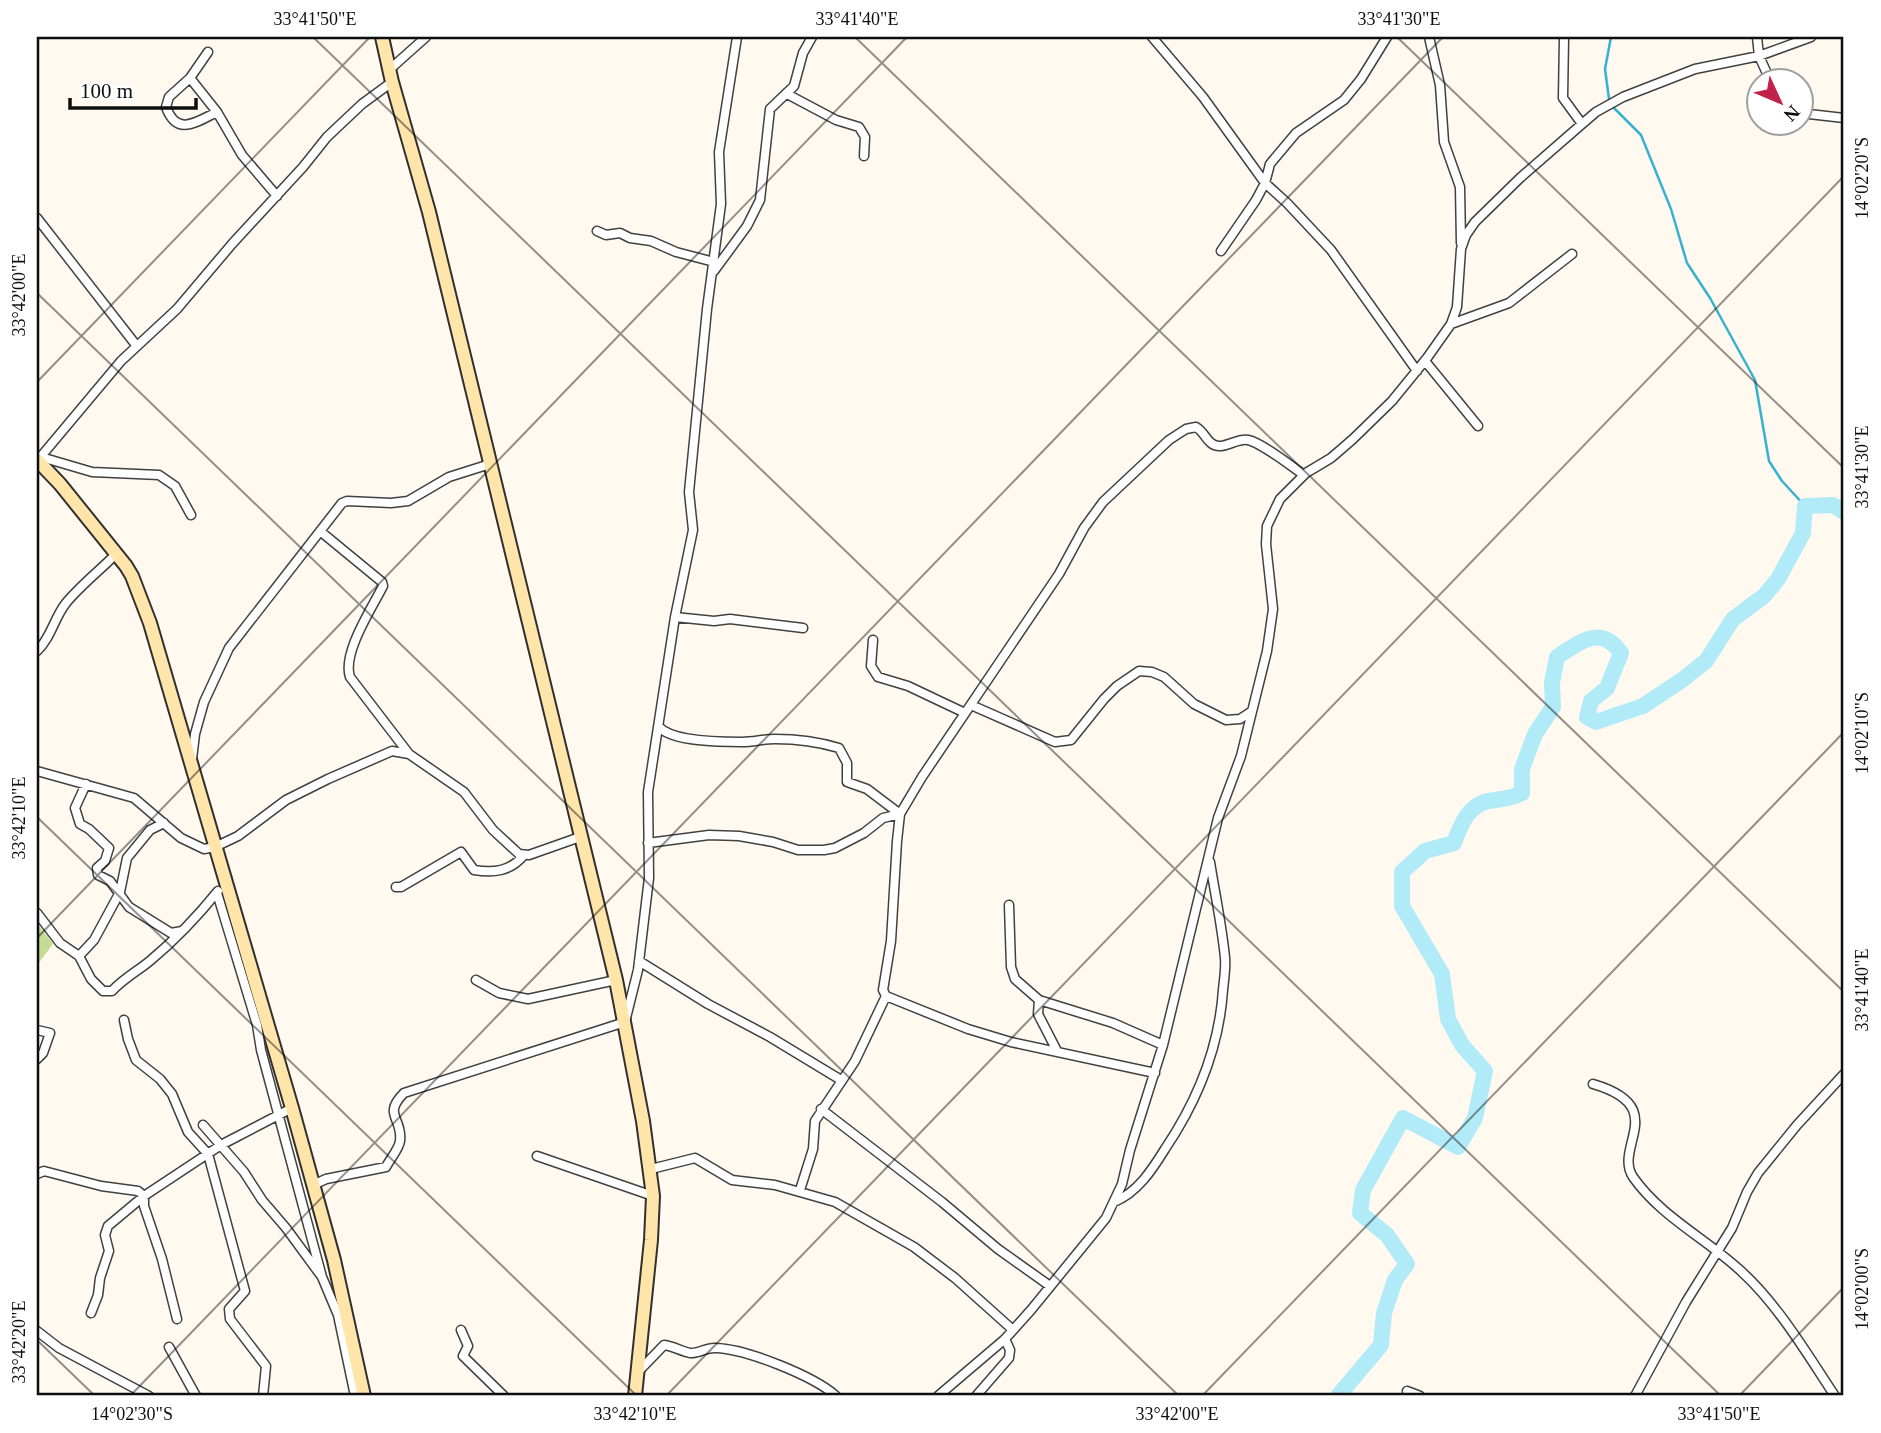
<svg xmlns="http://www.w3.org/2000/svg" width="1881" height="1433" viewBox="0 0 1881 1433" font-family="'Times New Roman',serif">
<style>
.forest{fill:#c3dc96}
.lines{fill:none;stroke-linecap:round;stroke-linejoin:round}
.stream{stroke:#37b1d0;stroke-width:2.5}
.river{stroke:#b2ebf8;stroke-width:16}
.street-casing{stroke:#414141;stroke-width:11}
.secondary-casing{stroke:#303030;stroke-width:16}
.street{stroke:#fff;stroke-width:8}
.secondary{stroke:#ffe5aa;stroke-width:12}
.ticks{fill:none;stroke:#0e0e0e;stroke-width:2;stroke-opacity:0.45}
.neatline{fill:none;stroke:#0e0e0e;stroke-width:2.5}
.ticks-label{font-size:18px;text-anchor:middle;fill:#0e0e0e}
</style>
<rect width="100%" height="100%" fill="#fff9ef"/>
<path class="forest" d="M 37,923 L 53,944 L 37,965 Z"/>
<g class="lines">
<path class="stream" d="M 1609,99 L 1605,69 L 1611,37
M 1613,107 L 1641,135 L 1671,209 L 1687,263 L 1710,298 L 1755,380 L 1769,461 L 1782,481 L 1805,506"/>
<path class="river" d="M 1338,1396 L 1381,1345 L 1384,1313 L 1395,1280 L 1407,1264 L 1387,1235 L 1360,1213 L 1363,1190 L 1403,1118 L 1458,1147 L 1475,1118 L 1485,1071 L 1462,1045 L 1448,1019 L 1442,974 L 1402,906 L 1402,872 L 1425,851 L 1454,843 C 1460,826 1469,804 1489,801 C 1502,799 1510,799 1522,793 L 1522,769 L 1535,734 L 1553,707 L 1552,683 L 1557,657 C 1580,642 1601,624 1621,653 L 1607,688 L 1591,701 L 1587,717 L 1596,722 L 1643,706 L 1682,680 L 1706,661 L 1733,619 L 1764,596 L 1778,579 L 1803,533 L 1805,506 L 1833,505 L 1844,512"/>
<g class="street-casing">
<path id="street" d="M 1152,37 L 1203,97 L 1265,183 L 1287,203 L 1331,250 L 1417,371
M 1429,37 L 1440,85 L 1444,142 L 1460,187 L 1461,243
M 1564,37 L 1563,98 L 1582,124
M 1757,37 L 1759,56 L 1770,80
M 208,52 L 190,78 L 169,97 L 166,107 C 177,137 196,122 217,112
M 389,70 L 426,37
M 190,78 L 217,112 L 242,155 L 277,196
M 787,94 L 836,120 L 859,127 L 865,137 L 864,156
M 1800,113 L 1844,118
M 37,218 L 136,345
M 597,231 L 606,235 L 620,233 L 630,238 L 651,241 L 676,252 L 714,262
M 1221,251 L 1256,200 L 1265,183 L 1270,164 L 1296,133 L 1344,100 L 1361,79 L 1387,37
M 714,271 L 747,226 L 760,200 L 770,109 L 794,86 L 803,53 L 812,37
M 1451,324 L 1509,303 L 1572,254
M 1425,361 L 1478,426
M 41,457 L 92,472 L 159,475 L 175,486 L 191,515
M 38,460 L 121,361 L 177,309 L 232,244 L 303,167 L 327,137 L 362,104 L 392,82
M 320,531 L 382,582 L 383,586 C 372,608 342,653 350,677 L 409,754 L 464,792 L 493,830 L 519,854 L 529,855 L 580,837
M 675,617 L 714,621 L 730,619 L 803,628
M 873,640 L 871,666 L 878,677 L 908,686 L 965,713
M 37,651 C 51,638 54,618 66,603 C 80,586 99,571 115,555
M 971,705 L 1055,742 L 1071,740 L 1104,699 L 1117,686 L 1139,671 L 1152,672 L 1164,677 L 1194,704 L 1226,720 L 1240,719 L 1252,711
M 659,727 C 673,742 721,742 742,742 C 753,742 764,739 775,739 C 796,739 819,742 839,748 L 847,763 L 847,782 L 867,789 L 900,814
M 192,759 L 195,734 L 204,702 L 229,648 L 342,503 L 347,501 L 391,503 L 408,501 L 449,477 L 490,464
M 37,771 L 134,798 L 181,838 L 204,849 L 215,847 L 238,836 L 286,800 L 328,779 L 392,751 L 409,754
M 86,784 L 75,808 L 80,824 L 89,829 L 109,848 L 105,861 L 97,868 L 98,875 L 110,881 L 129,907 L 171,933 L 182,931
M 164,823 L 150,830 L 127,858 L 120,892 L 94,940 L 79,956 L 91,979 L 103,991 L 112,991 C 124,978 138,971 151,960 C 176,939 197,917 218,891
M 648,843 L 709,835 L 739,836 L 773,842 L 798,850 L 824,850 L 835,848 L 864,833 L 883,818 L 900,814
M 396,887 L 401,887 L 461,852 L 474,870 C 493,873 510,872 524,855
M 217,893 L 257,1025 L 261,1050 L 322,1277
M 1009,905 L 1011,967 L 1015,979 L 1039,1000 L 1038,1014 L 1057,1051
M 37,913 L 60,943 L 79,956
M 639,961 L 708,1004 L 770,1037 L 841,1080
M 476,980 L 499,993 L 528,999 L 616,980
M 1039,1000 L 1113,1023 L 1163,1045
M 124,1020 L 128,1039 L 136,1060 L 160,1079 L 172,1094 L 188,1132 L 208,1154 L 245,1291 L 229,1309 L 230,1319 L 266,1366 L 263,1396
M 37,1030 L 50,1033 L 43,1053 L 37,1059
M 1155,1073 L 1011,1042 L 968,1029 L 886,996 L 883,990 L 891,941 L 897,841 L 900,814 L 922,777 L 1059,574 L 1084,528 L 1103,502 L 1169,440 L 1186,429 L 1196,427 C 1203,431 1205,438 1211,443 C 1222,452 1235,438 1248,440 C 1262,443 1291,466 1304,475
M 1593,1084 C 1671,1107 1613,1147 1633,1177 C 1661,1217 1707,1239 1742,1272 C 1779,1306 1807,1354 1835,1396
M 821,1109 L 942,1202 L 998,1249 L 1050,1286
M 203,1125 L 244,1172 L 262,1200 L 286,1228 L 322,1277 L 338,1315 L 355,1396
M 537,1156 L 653,1196
M 651,1169 L 695,1158 L 732,1180 L 775,1185 L 835,1202 L 914,1247 L 955,1278 L 1013,1330
M 37,1174 L 44,1171 L 101,1186 L 138,1191 L 144,1196 L 144,1206 L 162,1259 L 177,1319
M 313,1185 L 326,1179 L 386,1167 C 390,1159 399,1149 400,1141 C 403,1118 382,1115 404,1093 L 625,1022 L 638,970 L 649,878 L 648,792 L 675,617 L 693,530 L 689,492 L 707,309 L 721,204 L 719,152 L 737,37
M 800,1190 L 813,1149 L 815,1121 L 855,1061 L 886,996
M 1114,1202 C 1137,1193 1152,1170 1165,1149 C 1198,1100 1219,1049 1223,990 C 1224,979 1226,968 1225,958 C 1222,926 1215,894 1210,862
M 91,1313 L 98,1295 L 100,1278 L 109,1251 L 105,1235 L 108,1226 L 144,1196 L 221,1145 L 292,1108
M 461,1330 L 468,1346 L 463,1356 L 504,1396
M 37,1331 L 59,1348 L 149,1396
M 169,1347 L 196,1396
M 637,1373 L 664,1345 C 673,1346 681,1351 690,1353 C 699,1354 706,1347 716,1348 C 746,1349 814,1376 836,1396
M 1407,1391 L 1420,1396
M 938,1396 L 1005,1339 L 1031,1310 L 1106,1218 L 1122,1184 L 1130,1150 L 1163,1045 L 1218,818 L 1241,756 L 1267,651 L 1273,609 L 1266,544 L 1267,526 L 1280,499 L 1306,473 L 1331,458 L 1353,439 L 1392,401 L 1427,358 L 1451,324 L 1457,307 L 1461,249 L 1466,235 L 1475,222 L 1520,178 L 1582,124 L 1596,112 L 1623,97 L 1695,69 L 1759,56 L 1811,37
M 976,1396 L 1009,1358 L 1010,1350 L 1005,1339
M 1635,1396 L 1686,1302 L 1732,1228 L 1747,1192 L 1758,1173 L 1797,1125 L 1844,1074"/>
</g>
<g class="secondary-casing">
<path id="secondary" d="M 382,37 L 392,82 L 429,212 L 616,980 L 643,1121 L 653,1196 L 651,1240 L 635,1396
M 37,460 L 60,484 L 126,566 L 132,576 L 150,623 L 292,1108 L 334,1260 L 364,1396"/>
</g>
<use href="#street" class="street"/>
<use href="#secondary" class="secondary"/>
</g>
<path class="ticks" d="M 313,37 L 1721,1396M 855,37 L 1844,992M 1397,37 L 1844,468M 37,293 L 1179,1396M 37,382 L 370,37M 37,817 L 637,1396M 37,938 L 907,37M 37,1340 L 95,1396M 130,1396 L 1443,37M 666,1396 L 1844,176M 1202,1396 L 1844,732M 1739,1396 L 1844,1287"/>
<rect width="1881" height="1433" fill="none" stroke="#ffffff" stroke-width="77"/>
<g transform="translate(1780 102) rotate(134)"><circle r="33" fill="#ffffff" stroke="#9f9f9f" stroke-width="2"/>
<path d="M0-5L12 26L0 18L-12 26Z" fill="#c22249"/>
<text y="-10" font-size="19" font-weight="bold" text-anchor="middle" fill="#0e0e0e">N</text>
</g>
<path d="M70 98v10h126v-10" fill="none" stroke="#0e0e0e" stroke-width="3.5"/>
<text x="80" y="98" font-size="21" fill="#0e0e0e" stroke="#ffffff" stroke-width="5" paint-order="stroke">100 m</text>
<rect x="38" y="38" width="1804" height="1356" class="neatline"/>
<g class="ticks-label">
<text x="315" y="25">33°41'50"E</text>
<text x="857" y="25">33°41'40"E</text>
<text x="1399" y="25">33°41'30"E</text>
<text transform="translate(1862 178) rotate(-90)" y="6">14°02'20"S</text>
<text transform="translate(19 295) rotate(-90)" y="6">33°42'00"E</text>
<text transform="translate(1862 467) rotate(-90)" y="6">33°41'30"E</text>
<text transform="translate(1862 733) rotate(-90)" y="6">14°02'10"S</text>
<text transform="translate(19 818) rotate(-90)" y="6">33°42'10"E</text>
<text transform="translate(1862 990) rotate(-90)" y="6">33°41'40"E</text>
<text transform="translate(1862 1289) rotate(-90)" y="6">14°02'00"S</text>
<text transform="translate(19 1342) rotate(-90)" y="6">33°42'20"E</text>
<text x="132" y="1420">14°02'30"S</text>
<text x="635" y="1420">33°42'10"E</text>
<text x="1177" y="1420">33°42'00"E</text>
<text x="1719" y="1420">33°41'50"E</text>
</g>
</svg>
